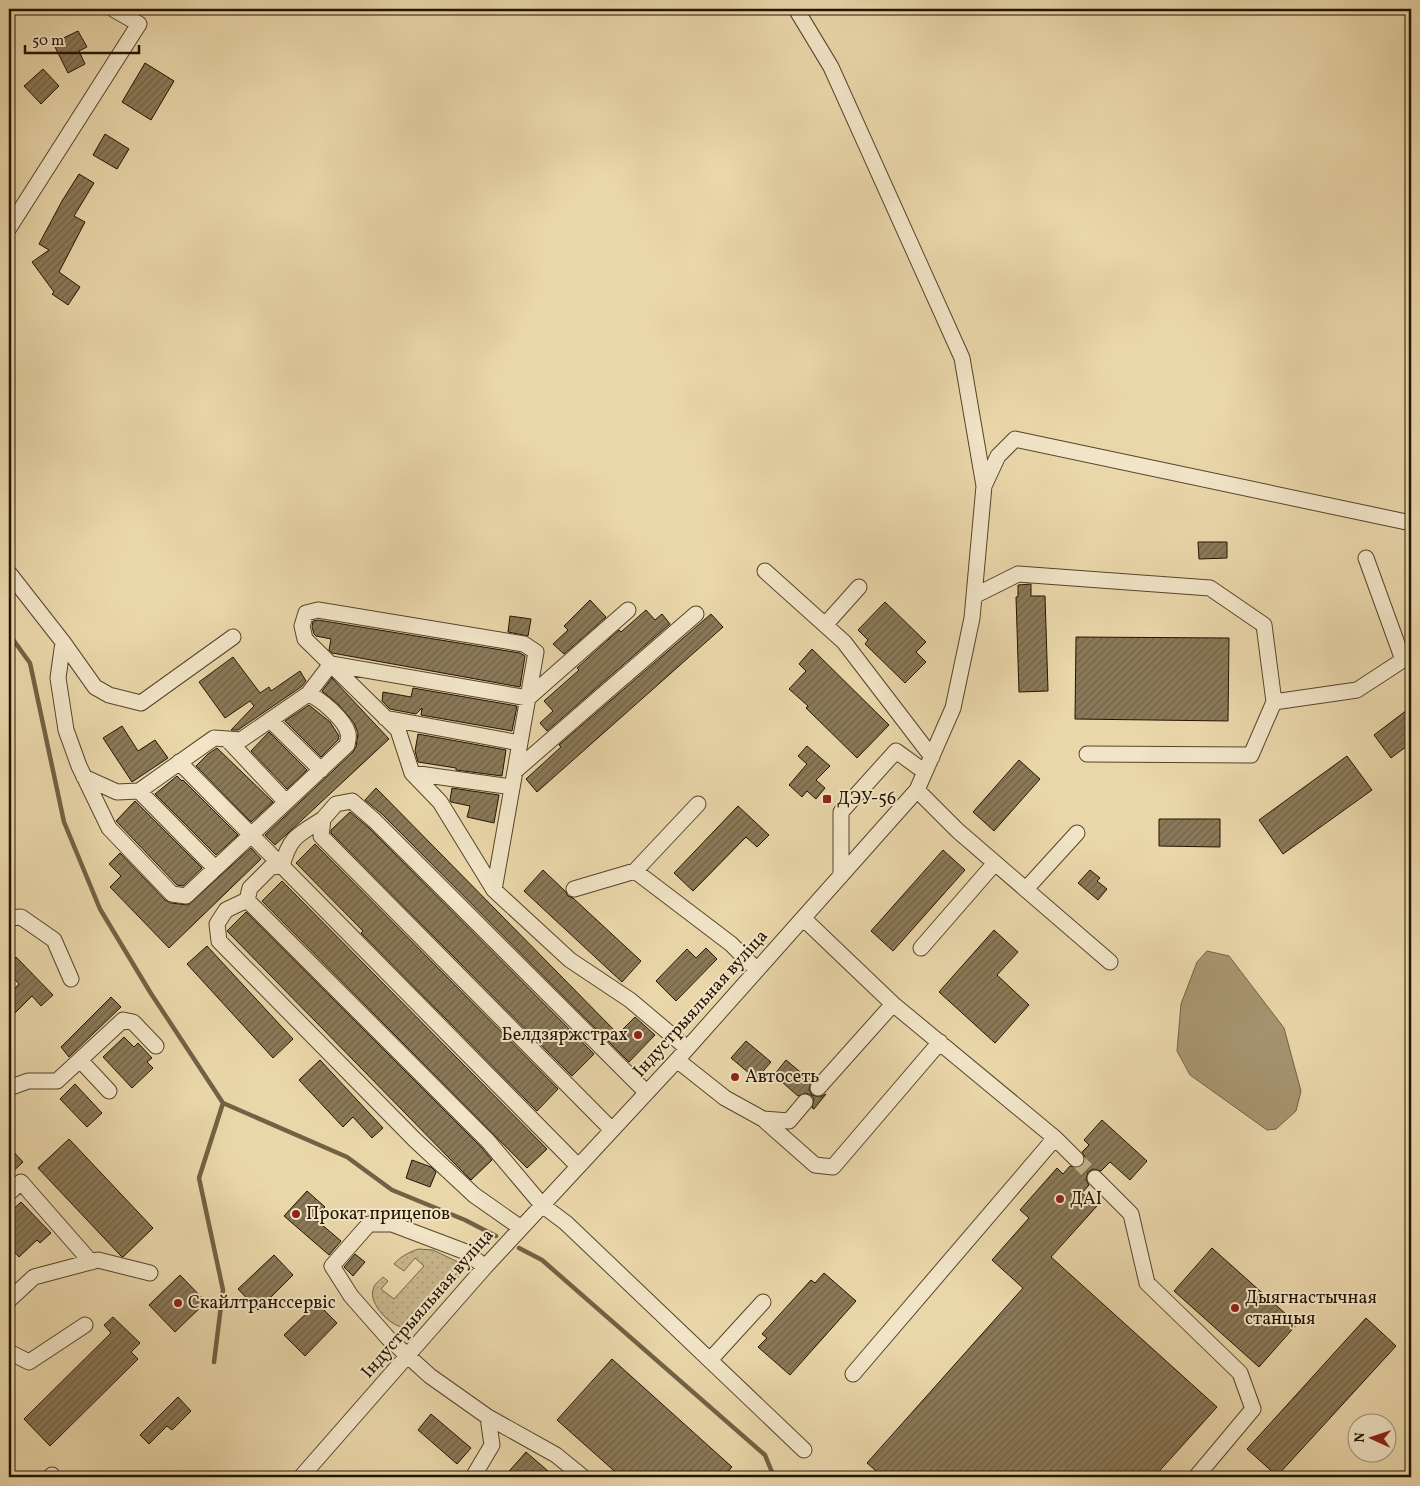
<svg xmlns="http://www.w3.org/2000/svg" width="1420" height="1486" viewBox="0 0 1420 1486" font-family="Vollkorn,serif">
<style>
.grass{fill:url(#grass-dots);stroke:#766446}
.water{fill:#a69470;stroke:#726143}
.lines{fill:none;stroke-linecap:round;stroke-linejoin:round}
.stream{stroke:#726143;stroke-width:4.5}
.building{fill:url(#building-hatch);stroke:#241400}
.minor-tunnel{stroke:#c2af87;stroke-width:15;stroke-dasharray:15 8;stroke-linecap:butt}
.minor-casing{stroke:#55442a;stroke-width:17}
.minor{stroke:#f1e4c7;stroke-width:15}
.poi-dot{fill:#8f2418;stroke:#f1e4c7;stroke-width:2}
.labels{text-anchor:middle;dominant-baseline:central;stroke-width:4;stroke-linejoin:round;paint-order:stroke}
.poi-label{font-size:18px;fill:#241400;stroke:#f1e4c7;text-anchor:start}
.street-label{font-size:18px;fill:#241400;stroke:#f1e4c7}
</style>
<defs>
<pattern id="grass-dots" width="8" height="8" patternUnits="userSpaceOnUse" patternTransform="scale(1.25)"><rect width="8" height="8" fill="#c8b58c"/><path d="M2 2h.1M6 6h.1" fill="none" stroke="#ac9b77" stroke-width="1.8" stroke-linecap="round"/></pattern>
<pattern id="building-hatch" width="6" height="6" patternUnits="userSpaceOnUse" patternTransform="scale(1.25)"><rect width="6" height="6" fill="#8a7958"/><path d="M-1 1l2-2M0 6l6-6M5 7l2-2" fill="none" stroke="#716246"/></pattern>
</defs>
<rect width="100%" height="100%" fill="#e9d6a9"/>
<filter id="stains"><feTurbulence type="fractalNoise" baseFrequency=".004" numOctaves="4"/><feColorMatrix values="0 0 0 0 .2 0 0 0 0 .09 0 0 0 0 .02 0 0 0 .5 -.17"/></filter>
<radialGradient id="worn" r=".72"><stop offset=".6" stop-color="#630" stop-opacity="0"/><stop offset="1" stop-color="#630" stop-opacity=".3"/></radialGradient>
<path class="grass" d="M 418,1249 L 433,1250 L 460,1263 L 403,1327 C 390,1326 369,1304 373,1290 C 374,1284 379,1281 383,1277 L 388,1281 L 381,1289 L 394,1299 L 424,1266 L 415,1258 L 404,1271 L 394,1264 C 401,1256 408,1253 418,1249 Z
M 462,1267 L 463,1272 L 414,1327 L 407,1329 Z"/>
<path class="water" d="M 1207,951 L 1229,956 L 1284,1028 L 1301,1091 L 1296,1111 L 1276,1129 L 1267,1130 L 1190,1075 L 1177,1051 L 1181,1004 L 1197,962 Z"/>
<g class="lines">
<path class="stream" d="M 9,634 L 30,663 L 64,822 L 100,909 L 150,992 L 223,1103 L 347,1157 L 392,1190 L 465,1220 L 496,1236
M 519,1248 L 542,1260 L 765,1455 L 774,1477
M 214,1362 L 223,1290 L 199,1178 L 223,1103"/>
</g>
<path class="building" d="M 78,31 L 87,47 L 79,51 L 85,64 L 68,73 L 53,43 Z
M 145,63 L 174,81 L 151,120 L 122,102 Z
M 43,69 L 59,86 L 41,104 L 24,86 Z
M 105,134 L 129,149 L 117,169 L 93,155 Z
M 79,174 L 94,183 L 74,216 L 85,222 L 59,272 L 80,287 L 68,305 L 52,294 L 54,292 L 32,262 L 49,250 L 39,244 L 62,201 Z
M 1198,542 L 1227,542 L 1227,558 L 1199,559 Z
M 1031,584 L 1031,596 L 1045,596 L 1048,691 L 1019,692 L 1016,597 L 1018,597 L 1018,585 Z
M 590,600 L 606,617 L 564,654 L 553,644 L 568,630 L 564,626 Z
M 885,602 L 926,642 L 916,652 L 926,662 L 905,683 L 865,644 L 868,640 L 858,630 Z
M 646,610 L 655,620 L 662,614 L 670,624 L 547,731 L 540,723 L 553,711 L 544,701 L 579,670 L 577,668 L 619,630 L 621,632 Z
M 711,614 L 723,627 L 537,792 L 526,779 L 561,747 L 559,745 Z
M 510,616 L 531,619 L 528,636 L 508,632 Z
M 318,620 L 520,653 L 525,656 L 520,687 L 332,653 L 329,650 L 331,639 L 316,636 L 314,634 L 312,627 L 313,621 Z
M 1076,637 L 1229,638 L 1228,721 L 1075,719 Z
M 812,649 L 889,725 L 857,758 L 806,708 L 808,706 L 789,689 L 806,671 L 799,664 Z
M 233,657 L 260,693 L 269,687 L 271,691 L 300,671 L 306,681 L 301,687 L 238,730 L 231,730 L 254,706 L 250,701 L 225,718 L 199,682 Z
M 332,678 L 389,739 L 275,845 L 265,835 L 353,752 L 356,747 L 358,733 L 354,723 L 338,704 L 322,691 Z
M 413,688 L 517,706 L 512,731 L 421,715 L 422,708 L 416,714 L 390,709 L 382,701 L 383,692 L 411,697 Z
M 309,705 L 330,722 L 339,736 L 338,740 L 321,757 L 285,721 Z
M 1411,707 L 1411,743 L 1391,758 L 1374,735 Z
M 122,726 L 138,751 L 155,740 L 168,758 L 132,782 L 103,738 Z
M 269,732 L 307,770 L 287,789 L 251,751 Z
M 418,734 L 506,750 L 502,776 L 456,770 L 456,768 L 418,762 L 415,751 Z
M 807,746 L 830,766 L 816,780 L 825,788 L 816,799 L 807,791 L 802,797 L 789,785 L 807,764 L 798,756 Z
M 217,748 L 273,802 L 251,822 L 196,766 L 208,754 Z
M 1347,756 L 1372,790 L 1283,854 L 1259,820 Z
M 1019,760 L 1040,779 L 994,831 L 973,812 Z
M 177,776 L 182,781 L 183,780 L 238,835 L 216,855 L 155,794 Z
M 376,788 L 618,1034 L 635,1017 L 655,1035 L 629,1062 L 382,814 L 365,800 Z
M 452,788 L 499,795 L 494,823 L 467,817 L 470,806 L 451,802 L 450,800 Z
M 135,801 L 202,868 L 183,886 L 177,885 L 116,821 Z
M 738,806 L 769,835 L 757,847 L 746,837 L 693,891 L 674,873 Z
M 350,812 L 369,828 L 594,1054 L 572,1076 L 331,833 L 331,830 Z
M 1159,819 L 1220,819 L 1220,847 L 1159,846 Z
M 315,844 L 558,1089 L 537,1111 L 361,933 L 363,931 L 296,863 Z
M 251,848 L 261,859 L 169,948 L 110,887 L 121,876 L 109,864 L 120,853 L 165,900 L 171,903 L 188,905 Z
M 943,850 L 965,870 L 893,951 L 871,931 Z
M 543,870 L 565,891 L 568,896 L 573,898 L 641,961 L 622,982 L 524,891 Z
M 1090,870 L 1100,878 L 1097,881 L 1107,889 L 1098,900 L 1078,883 Z
M 282,881 L 547,1149 L 527,1168 L 262,901 Z
M 246,912 L 481,1147 L 492,1160 L 471,1180 L 450,1159 L 227,931 Z
M 994,930 L 1018,952 L 997,975 L 1029,1005 L 995,1043 L 939,992 Z
M 207,946 L 293,1039 L 273,1058 L 187,964 Z
M 706,948 L 717,959 L 676,1001 L 656,981 L 687,949 L 696,958 Z
M 16,957 L 53,995 L 41,1006 L 32,996 L 9,1019 L 9,994 L 19,984 L 9,973 L 9,964 Z
M 111,997 L 121,1007 L 69,1057 L 61,1047 Z
M 124,1037 L 134,1047 L 138,1043 L 152,1058 L 147,1062 L 153,1068 L 132,1088 L 103,1057 Z
M 746,1041 L 771,1062 L 756,1079 L 731,1058 Z
M 320,1060 L 383,1128 L 372,1138 L 353,1117 L 343,1127 L 299,1080 Z
M 786,1060 L 811,1081 L 809,1090 L 812,1095 L 820,1097 L 826,1094 L 814,1109 L 812,1108 L 814,1099 L 811,1095 L 806,1093 L 798,1096 L 774,1075 Z
M 75,1084 L 102,1113 L 87,1127 L 60,1099 Z
M 1102,1120 L 1147,1161 L 1130,1180 L 1110,1162 L 1101,1171 L 1093,1169 L 1088,1172 L 1086,1180 L 1089,1185 L 1082,1193 L 1097,1206 L 1051,1257 L 1217,1407 L 1154,1477 L 883,1477 L 867,1463 L 1023,1288 L 992,1260 L 1029,1218 L 1020,1210 L 1057,1168 L 1063,1174 L 1070,1166 L 1078,1168 L 1083,1165 L 1085,1157 L 1082,1152 L 1089,1145 L 1084,1140 Z
M 69,1139 L 153,1228 L 123,1257 L 121,1256 L 38,1168 Z
M 9,1147 L 23,1162 L 9,1175 Z
M 412,1160 L 431,1167 L 436,1172 L 430,1187 L 406,1178 Z
M 307,1191 L 325,1207 L 314,1218 L 341,1241 L 329,1255 L 284,1216 Z
M 21,1202 L 51,1233 L 40,1243 L 37,1240 L 19,1257 L 9,1246 L 9,1213 Z
M 1212,1248 L 1297,1324 L 1259,1367 L 1174,1291 Z
M 355,1254 L 365,1262 L 353,1276 L 344,1267 Z
M 274,1255 L 293,1275 L 258,1310 L 238,1289 Z
M 824,1273 L 856,1301 L 790,1375 L 758,1347 L 767,1338 L 762,1334 L 811,1280 L 815,1283 Z
M 180,1275 L 206,1302 L 175,1332 L 149,1305 Z
M 317,1303 L 337,1323 L 305,1356 L 284,1335 Z
M 113,1317 L 140,1343 L 131,1352 L 138,1359 L 50,1446 L 24,1419 L 111,1333 L 104,1325 Z
M 1366,1318 L 1396,1346 L 1277,1476 L 1247,1449 Z
M 612,1359 L 732,1467 L 723,1477 L 621,1477 L 557,1420 Z
M 178,1397 L 191,1411 L 172,1430 L 167,1426 L 149,1444 L 140,1435 Z
M 431,1414 L 471,1448 L 457,1464 L 418,1430 Z
M 526,1452 L 555,1477 L 504,1477 Z"/>
<g class="lines">
<path class="minor-tunnel" d="M 1076,1159 L 1095,1178"/>
<g class="minor-casing">
<path id="minor" d="M 9,228 L 139,24 L 113,9
M 984,486 L 998,456 L 1015,439 L 1411,523
M 765,571 L 844,642 L 932,757
M 9,573 L 63,642 L 95,687 L 109,695 L 141,703 L 233,637
M 974,596 L 1018,574 L 1210,588 L 1264,625 L 1274,702 L 1251,755 L 1087,754
M 825,625 L 859,587
M 63,642 L 58,678 L 66,730 L 79,766 L 109,828 L 172,894 L 186,896 L 347,745 C 348,741 349,736 348,733 C 345,720 320,698 308,694 L 241,740 L 214,738 L 139,791 L 117,792 L 84,777
M 308,694 L 331,664 L 528,698 L 628,610
M 1274,702 L 1357,690 L 1403,660 L 1366,558
M 385,718 L 520,743
M 270,720 L 321,770
M 227,739 L 286,802
M 179,762 L 282,866 C 290,836 298,835 323,819
M 515,771 L 696,614
M 412,773 L 512,787
M 917,790 L 958,831 L 1110,962
M 139,791 L 215,868
M 635,871 L 698,804
M 841,876 L 841,812 L 896,751 L 925,772
M 574,889 L 635,871 L 731,944 L 757,970
M 1026,889 L 1077,833
M 494,890 L 536,652 L 524,644 L 318,610 L 306,613 L 302,626 L 305,639 L 398,730 L 412,773 L 440,802 L 494,890 L 570,960 L 630,1000 L 687,1048
M 247,900 L 226,910 L 217,924 L 219,941 L 415,1140 L 474,1195 L 521,1228
M 9,918 L 21,917 L 54,940 L 71,979
M 804,919 L 893,1004 L 1055,1138 L 1076,1159
M 921,948 L 995,863
M 80,1060 L 109,1091
M 677,1060 L 725,1098 L 763,1119 L 789,1121 L 805,1102
M 9,1088 L 28,1081 L 57,1081 L 123,1020 L 133,1022 L 156,1046
M 818,1088 L 893,1004
M 763,1119 L 815,1165 L 833,1167 L 940,1042
M 612,1130 L 321,836 L 323,819 L 336,804 L 352,801 L 375,821 L 646,1092
M 578,1166 L 282,866 L 271,867 L 250,888 L 247,900 L 488,1141 L 542,1205 L 566,1223 L 804,1450
M 1095,1178 L 1131,1214 L 1147,1283 L 1240,1373 L 1253,1409 L 1196,1477
M 9,1193 L 21,1182 L 91,1262
M 485,1267 L 466,1252 L 392,1224 L 369,1224 L 332,1266 L 351,1296 L 388,1338 L 430,1376 L 488,1417 L 556,1455 L 583,1477
M 9,1300 L 34,1277 L 98,1260 L 150,1273
M 9,1352 L 29,1362 L 85,1325
M 710,1360 L 763,1302
M 853,1374 L 1055,1138
M 50,1477 L 52,1475
M 301,1477 L 485,1267 L 677,1060 L 917,790 L 953,708 L 972,618 L 984,486 L 962,358 L 831,67 L 796,9
M 473,1477 L 492,1445 L 488,1417"/>
</g>
<use href="#minor" class="minor"/>
</g>
<g class="poi-dot">
<rect x="822" y="794" width="10" height="10" rx="2.5"/>
<circle cx="638" cy="1035" r="5"/>
<circle cx="735" cy="1077" r="5"/>
<circle cx="1060" cy="1199" r="5"/>
<circle cx="296" cy="1214" r="5"/>
<circle cx="178" cy="1303" r="5"/>
<circle cx="1235" cy="1308" r="5"/>
</g>
<g class="labels">
<g class="poi-label">
<text x="837" y="799">ДЭУ-56</text>
<text x="628" y="1035" text-anchor="end">Белдзяржстрах</text>
<text x="745" y="1077">Автосеть</text>
<text x="1070" y="1199">ДАІ</text>
<text x="306" y="1214">Прокат прицепов</text>
<text x="1245" y="1298">Дыягнастычная<tspan x="1245" dy="21">станцыя</tspan></text>
<text x="188" y="1303">Скайлтранссервіс</text>
</g>
<g class="street-label">
<text transform="translate(701 1004) rotate(-48)">Індустрыяльная вуліца</text>
<text transform="translate(428 1304) rotate(-49)">Індустрыяльная вуліца</text>
</g>
</g>
<rect width="1420" height="1486" fill="none" stroke="#e9d6a9" stroke-width="30"/>
<rect x="10" y="10" width="1400" height="1466" fill="none" stroke="#241400" stroke-width="2.5"/>
<rect x="15" y="15" width="1390" height="1456" fill="none" stroke="#241400"/>
<g transform="translate(1372 1438) rotate(273)"><circle r="24" fill="#f1e4c7" stroke="#9f9177"/>
<path d="M0-4L9 19L0 12L-9 19Z" fill="#8f2418"/>
<text y="-8" font-size="14" font-weight="bold" text-anchor="middle" fill="#241400">N</text>
</g>
<path d="M25 45v8h114v-8" fill="none" stroke="#241400" stroke-width="2.5"/>
<text x="32" y="45" font-size="15" fill="#241400" stroke="#f1e4c7" stroke-width="4" paint-order="stroke">50 m</text>
<rect width="100%" height="100%" filter="url(#stains)"/>
<rect width="100%" height="100%" fill="url(#worn)"/>
</svg>
